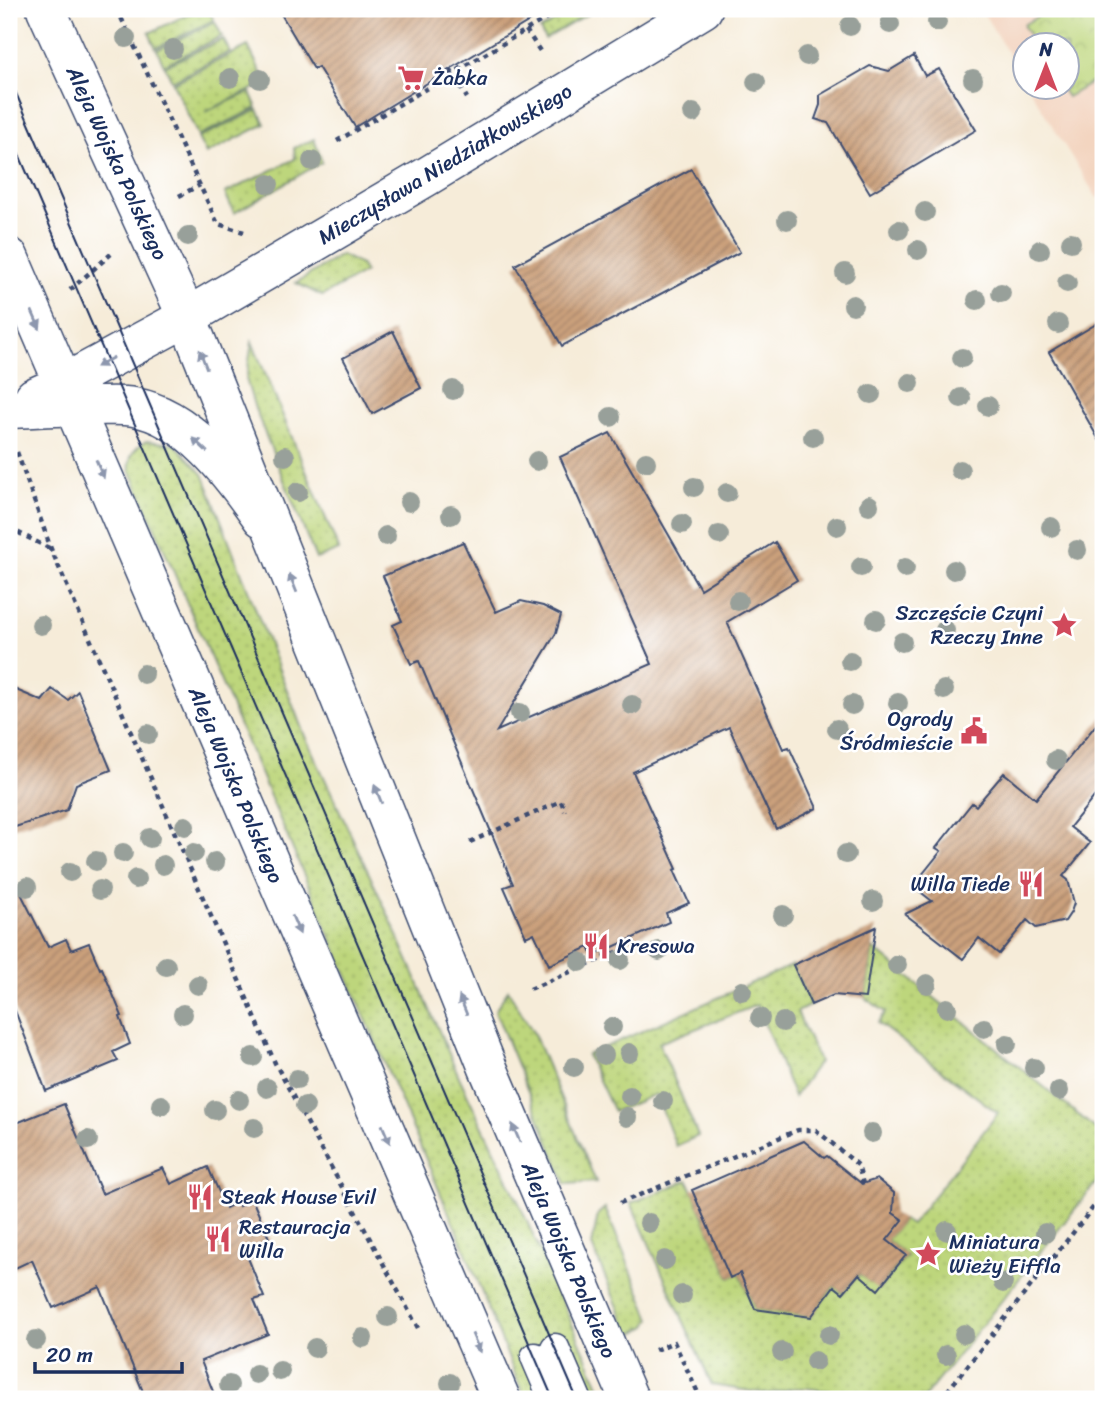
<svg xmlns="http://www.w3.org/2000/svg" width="1112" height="1408" viewBox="0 0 1112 1408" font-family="Sriracha,sans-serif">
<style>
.built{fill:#f3d4bf}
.grass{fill:url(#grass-dots);stroke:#6c826c;stroke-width:2}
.park{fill:url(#park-crowns);stroke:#6c826c;stroke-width:2}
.building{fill:url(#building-hatch)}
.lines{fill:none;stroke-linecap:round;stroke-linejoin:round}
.service-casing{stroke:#3c4b70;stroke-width:31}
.minor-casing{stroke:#3c4b70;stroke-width:41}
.tertiary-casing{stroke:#3c4b70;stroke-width:41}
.secondary-casing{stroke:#3c4b70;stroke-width:41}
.path{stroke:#3c4b70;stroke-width:4.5;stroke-dasharray:5 5;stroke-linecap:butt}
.service{stroke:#fff;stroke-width:28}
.minor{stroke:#fff;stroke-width:38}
.tertiary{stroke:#fff;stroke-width:38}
.secondary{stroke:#fff;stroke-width:38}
.tram{stroke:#1b2f5e;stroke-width:2}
.tree{fill:#98a09a}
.oneway{fill:#8d97ae}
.labels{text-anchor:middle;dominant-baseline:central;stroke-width:5;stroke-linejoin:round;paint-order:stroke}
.poi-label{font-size:21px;fill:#1b2f5e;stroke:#fff;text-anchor:start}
.street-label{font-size:21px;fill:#1b2f5e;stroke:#fff}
</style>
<defs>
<pattern id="grass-dots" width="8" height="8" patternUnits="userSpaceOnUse" patternTransform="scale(1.75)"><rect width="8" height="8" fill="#bdd67b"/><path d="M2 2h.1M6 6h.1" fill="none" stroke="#a2b86d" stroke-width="1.8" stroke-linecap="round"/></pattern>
<pattern id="park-crowns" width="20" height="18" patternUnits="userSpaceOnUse" patternTransform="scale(1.75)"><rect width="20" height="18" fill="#bdd67b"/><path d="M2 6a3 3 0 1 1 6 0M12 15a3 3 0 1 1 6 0" fill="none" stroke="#a2b86d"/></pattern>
<pattern id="building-hatch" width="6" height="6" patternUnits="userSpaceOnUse" patternTransform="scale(1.75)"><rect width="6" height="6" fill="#cba07c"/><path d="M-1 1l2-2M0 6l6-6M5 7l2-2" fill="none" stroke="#a48369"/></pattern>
</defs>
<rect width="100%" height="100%" fill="#fff"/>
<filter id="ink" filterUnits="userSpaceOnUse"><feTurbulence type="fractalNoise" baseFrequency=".0143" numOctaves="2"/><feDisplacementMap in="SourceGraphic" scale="14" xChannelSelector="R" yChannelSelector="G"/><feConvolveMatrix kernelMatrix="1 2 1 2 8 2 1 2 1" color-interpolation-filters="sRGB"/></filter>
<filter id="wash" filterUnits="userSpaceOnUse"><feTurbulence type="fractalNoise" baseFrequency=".00686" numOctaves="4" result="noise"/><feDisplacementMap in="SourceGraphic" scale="28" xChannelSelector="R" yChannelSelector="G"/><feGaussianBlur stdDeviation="1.57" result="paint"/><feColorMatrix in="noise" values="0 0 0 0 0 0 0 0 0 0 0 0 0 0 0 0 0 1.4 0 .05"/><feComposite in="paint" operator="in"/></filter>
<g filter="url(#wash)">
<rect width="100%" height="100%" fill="#f6ecd9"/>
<path class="built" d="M 981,9 L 1103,9 L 1103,195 L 1097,198 L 1029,88 L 1066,88 L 1066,46 L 1024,46 L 1024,80 Z"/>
<path class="grass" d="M 199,9 L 208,9 L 214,20 L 156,48 L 149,33 Z
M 577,9 L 596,9 L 545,39 L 540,30 Z
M 215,22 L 222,36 L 164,65 L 157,50 Z
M 223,39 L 230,52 L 172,81 L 165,66 Z
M 248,46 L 266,83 L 205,112 L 250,92 L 257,108 L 198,136 L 173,83 Z
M 258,110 L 265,124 L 206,154 L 198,138 Z
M 314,139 L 322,162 L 234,213 L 225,193 L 295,159 L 294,148 Z
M 341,255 L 361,265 L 365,272 L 322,296 L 296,283 Z
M 252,342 L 339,550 L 316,559 L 255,409 L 246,379 Z
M 146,441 L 175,444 L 203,474 L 304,734 L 391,921 L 460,1079 L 519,1203 L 605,1399 L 525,1399 L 464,1248 L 130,470 C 128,456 135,448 146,441 Z
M 873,948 L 1103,1135 L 1103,1174 L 923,1399 L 849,1399 L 830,1391 L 806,1388 L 793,1388 L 769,1394 L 712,1385 L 631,1203 L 688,1180 L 730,1278 L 740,1273 L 755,1309 L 811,1317 L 834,1286 L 843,1293 L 859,1274 L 879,1289 L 906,1256 L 887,1240 L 903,1220 L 911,1225 L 998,1113 L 878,1023 L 886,1012 L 865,998 Z
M 793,965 L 811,1005 L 797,1012 L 819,1062 L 794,1097 L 757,1005 L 659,1043 L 698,1136 L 676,1146 L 656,1094 L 614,1112 L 587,1055 Z
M 508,990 L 534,1034 L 596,1182 L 566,1184 L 495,1011 Z
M 605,1208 L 651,1319 L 647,1326 L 630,1335 L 592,1246 L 598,1214 Z"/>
<path class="park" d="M 1051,9 L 1103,9 L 1103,76 L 1067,97 L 1061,88 L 1066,88 L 1066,46 L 1036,45 L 1023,25 Z"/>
<g id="blocks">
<path class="building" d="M 278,9 L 549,9 L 355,127 L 318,67 L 314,69 Z
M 914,56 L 925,76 L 939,69 L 976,130 L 870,193 L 828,123 L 815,119 L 820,105 L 820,95 L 870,66 L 889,71 Z
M 691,169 L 740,252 L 562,346 L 515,265 Z
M 1103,320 L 1103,447 L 1049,352 Z
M 393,331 L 421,388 L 372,414 L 343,358 Z
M 610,433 L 700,589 L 775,542 L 797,580 L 727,622 L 783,749 L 789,747 L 817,808 L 776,829 L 729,727 L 633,772 L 677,869 L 674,870 L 689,903 L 666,913 L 669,922 L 593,956 L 589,947 L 549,965 L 534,933 L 526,937 L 504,887 L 513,884 L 419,661 L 411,664 L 393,625 L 402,621 L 383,576 L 463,542 L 496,612 L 521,601 L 543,606 L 561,615 L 556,633 L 497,731 L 652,664 L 560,457 Z
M 9,687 L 42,701 L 52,689 L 68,700 L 78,691 L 111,770 L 76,784 L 67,810 L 9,829 Z
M 1103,716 L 1103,786 L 1070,827 L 1090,843 L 1063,876 L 1068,880 L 1074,903 L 1071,912 L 1065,921 L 1036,928 L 1027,920 L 999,954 L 979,938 L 963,959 L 905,914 L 932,901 L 913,886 L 941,851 L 936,848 L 972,803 L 976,806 L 1004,773 L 1036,799 Z
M 9,870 L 48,947 L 66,939 L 71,950 L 89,943 L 100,969 L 102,968 L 122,1016 L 120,1017 L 130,1044 L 113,1052 L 118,1061 L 46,1091 L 9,995 Z
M 876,927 L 865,998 L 834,995 L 811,1005 L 793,965 Z
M 64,1104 L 102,1194 L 163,1168 L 171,1184 L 208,1167 L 226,1208 L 238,1202 L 239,1206 L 252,1199 L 272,1245 L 248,1258 L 264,1297 L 254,1300 L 268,1334 L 201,1361 L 216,1399 L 146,1399 L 100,1287 L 53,1308 L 32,1260 L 9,1271 L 9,1126 Z
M 804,1141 L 824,1158 L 827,1156 L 862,1184 L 877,1179 L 894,1193 L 893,1213 L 903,1220 L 887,1240 L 906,1255 L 878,1290 L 859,1274 L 843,1293 L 834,1286 L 811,1317 L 755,1309 L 740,1273 L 730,1278 L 692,1190 Z"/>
</g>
</g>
<g filter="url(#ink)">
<use href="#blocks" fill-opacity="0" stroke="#3c4b70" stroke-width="2"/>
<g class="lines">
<g class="service-casing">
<path id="service" d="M 555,1348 L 577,1399
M 535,1357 L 553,1399"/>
</g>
<g class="minor-casing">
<path id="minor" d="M 34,397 L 63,384 L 187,317 L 426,177 L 703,9"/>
</g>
<g class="tertiary-casing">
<path id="tertiary" d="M 9,409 C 38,408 67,406 96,406 C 108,406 121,405 134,407 C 189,416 232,475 262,518"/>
</g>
<g class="secondary-casing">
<path id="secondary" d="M 46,9 L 187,317 L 488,1068 L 629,1399
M 9,257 L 501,1399"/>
</g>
<path class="path" d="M 117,9 L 218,224 L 244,232
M 414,9 L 414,10
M 526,30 L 542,54
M 450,69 L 467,98
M 337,141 L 562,9
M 179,196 L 200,185
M 70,290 L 111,254
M 17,452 L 51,549 L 275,1063 L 418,1328
M 9,528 L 51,549
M 470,842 L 561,801 L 565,811
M 530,989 L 631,946 L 629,940
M 620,1203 L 798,1130 L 816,1130 L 858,1165 L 863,1184
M 655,1350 L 674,1342 L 701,1399
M 941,1399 L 1103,1195"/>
<use href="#service" class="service"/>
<use href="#minor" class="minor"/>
<use href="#tertiary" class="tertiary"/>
<use href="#secondary" class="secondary"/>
<path class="tram" d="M 9,77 L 577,1399
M 9,131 L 553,1399"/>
</g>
<g class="tree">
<circle cx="937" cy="22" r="10"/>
<circle cx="890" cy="24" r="10"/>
<circle cx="850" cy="26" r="10"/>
<circle cx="126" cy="38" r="10"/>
<circle cx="173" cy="49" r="10"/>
<circle cx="807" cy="56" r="10"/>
<circle cx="230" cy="78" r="10"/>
<circle cx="260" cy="79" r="10"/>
<circle cx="973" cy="79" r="10"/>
<circle cx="756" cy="82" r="10"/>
<circle cx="693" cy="113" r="10"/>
<circle cx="312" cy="161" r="10"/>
<circle cx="269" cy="184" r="10"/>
<circle cx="925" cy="212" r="10"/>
<circle cx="787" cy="220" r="10"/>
<circle cx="899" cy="230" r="10"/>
<circle cx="188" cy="236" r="10"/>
<circle cx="1071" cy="242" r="10"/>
<circle cx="918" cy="250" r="10"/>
<circle cx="1040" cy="250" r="10"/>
<circle cx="845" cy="273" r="10"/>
<circle cx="1067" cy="283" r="10"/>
<circle cx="1001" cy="293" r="10"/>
<circle cx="977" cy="300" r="10"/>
<circle cx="853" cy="305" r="10"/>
<circle cx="1058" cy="324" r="10"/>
<circle cx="962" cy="358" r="10"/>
<circle cx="910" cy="383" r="10"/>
<circle cx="453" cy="390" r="10"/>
<circle cx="871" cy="394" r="10"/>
<circle cx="961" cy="398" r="10"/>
<circle cx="988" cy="406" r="10"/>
<circle cx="611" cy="417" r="10"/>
<circle cx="813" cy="437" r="10"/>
<circle cx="285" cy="456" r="10"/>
<circle cx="537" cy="461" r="10"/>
<circle cx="646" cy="462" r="10"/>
<circle cx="960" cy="470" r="10"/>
<circle cx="694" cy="487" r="10"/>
<circle cx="298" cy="492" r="10"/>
<circle cx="727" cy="493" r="10"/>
<circle cx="409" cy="502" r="10"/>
<circle cx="869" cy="505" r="10"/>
<circle cx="451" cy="515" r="10"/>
<circle cx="682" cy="524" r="10"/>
<circle cx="837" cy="526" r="10"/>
<circle cx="1051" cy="527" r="10"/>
<circle cx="719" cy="535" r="10"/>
<circle cx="386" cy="536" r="10"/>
<circle cx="1077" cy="550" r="10"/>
<circle cx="861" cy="567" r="10"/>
<circle cx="905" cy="568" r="10"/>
<circle cx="954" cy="570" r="10"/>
<circle cx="738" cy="601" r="10"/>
<circle cx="876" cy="620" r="10"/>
<circle cx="41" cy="625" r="10"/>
<circle cx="945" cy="630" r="10"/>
<circle cx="902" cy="642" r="10"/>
<circle cx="850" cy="661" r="10"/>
<circle cx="144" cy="674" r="10"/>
<circle cx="944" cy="690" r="10"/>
<circle cx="898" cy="703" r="10"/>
<circle cx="632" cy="705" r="10"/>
<circle cx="852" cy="705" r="10"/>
<circle cx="520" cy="713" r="10"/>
<circle cx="837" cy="729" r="10"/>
<circle cx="148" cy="734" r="10"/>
<circle cx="1056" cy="760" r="10"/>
<circle cx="185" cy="826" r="10"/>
<circle cx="150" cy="838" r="10"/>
<circle cx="123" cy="853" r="10"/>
<circle cx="194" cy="853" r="10"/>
<circle cx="846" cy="854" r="10"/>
<circle cx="96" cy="861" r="10"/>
<circle cx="215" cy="862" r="10"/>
<circle cx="163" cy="865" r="10"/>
<circle cx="70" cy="872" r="10"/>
<circle cx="136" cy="879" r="10"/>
<circle cx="27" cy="887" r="10"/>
<circle cx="100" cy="890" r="10"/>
<circle cx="873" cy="901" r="10"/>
<circle cx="783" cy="915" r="10"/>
<circle cx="659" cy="951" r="10"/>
<circle cx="620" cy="960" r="10"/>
<circle cx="580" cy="962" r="10"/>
<circle cx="897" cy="965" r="10"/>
<circle cx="166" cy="966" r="10"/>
<circle cx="927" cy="984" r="10"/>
<circle cx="198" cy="985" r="10"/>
<circle cx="742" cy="991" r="10"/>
<circle cx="947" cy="1008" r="10"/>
<circle cx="183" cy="1014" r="10"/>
<circle cx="760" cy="1018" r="10"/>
<circle cx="783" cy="1022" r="10"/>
<circle cx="612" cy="1027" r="10"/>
<circle cx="984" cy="1028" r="10"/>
<circle cx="1007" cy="1044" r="10"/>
<circle cx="629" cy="1053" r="10"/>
<circle cx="604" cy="1055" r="10"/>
<circle cx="253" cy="1057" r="10"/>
<circle cx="574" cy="1067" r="10"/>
<circle cx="1034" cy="1068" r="10"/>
<circle cx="297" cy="1079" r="10"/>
<circle cx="267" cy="1088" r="10"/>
<circle cx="1059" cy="1091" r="10"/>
<circle cx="630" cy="1096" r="10"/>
<circle cx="239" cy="1100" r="10"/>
<circle cx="663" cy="1101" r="10"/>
<circle cx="161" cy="1105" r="10"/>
<circle cx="305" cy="1106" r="10"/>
<circle cx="215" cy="1110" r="10"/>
<circle cx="627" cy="1117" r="10"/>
<circle cx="254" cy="1128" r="10"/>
<circle cx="872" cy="1133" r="10"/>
<circle cx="88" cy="1140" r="10"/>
<circle cx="649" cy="1223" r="10"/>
<circle cx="947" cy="1231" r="10"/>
<circle cx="1045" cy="1233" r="10"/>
<circle cx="665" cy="1260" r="10"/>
<circle cx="1003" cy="1283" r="10"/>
<circle cx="682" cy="1295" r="10"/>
<circle cx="388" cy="1317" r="10"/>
<circle cx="964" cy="1334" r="10"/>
<circle cx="829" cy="1335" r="10"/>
<circle cx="363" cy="1338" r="10"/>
<circle cx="36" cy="1340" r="10"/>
<circle cx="315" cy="1348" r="10"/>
<circle cx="782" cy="1352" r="10"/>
<circle cx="946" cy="1355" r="10"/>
<circle cx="815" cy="1361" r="10"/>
<circle cx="280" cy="1371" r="10"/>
<circle cx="256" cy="1374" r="10"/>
<circle cx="450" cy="1383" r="10"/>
<circle cx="229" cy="1385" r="10"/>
</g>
<defs><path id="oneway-solid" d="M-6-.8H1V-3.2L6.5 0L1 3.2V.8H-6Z" transform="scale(1.75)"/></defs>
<g class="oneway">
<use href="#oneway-solid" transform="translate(36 320) rotate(66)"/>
<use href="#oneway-solid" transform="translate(203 359) rotate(-111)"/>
<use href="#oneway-solid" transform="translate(105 362) rotate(151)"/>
<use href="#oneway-solid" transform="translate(200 445) rotate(-137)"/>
<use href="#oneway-solid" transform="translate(100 469) rotate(67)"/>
<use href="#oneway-solid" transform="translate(293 583) rotate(-112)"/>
<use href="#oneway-solid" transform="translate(378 794) rotate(-112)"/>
<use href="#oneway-solid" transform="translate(296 925) rotate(67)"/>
<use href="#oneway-solid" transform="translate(463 1005) rotate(-112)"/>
<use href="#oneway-solid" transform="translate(516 1133) rotate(-113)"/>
<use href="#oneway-solid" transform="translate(386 1134) rotate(67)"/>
<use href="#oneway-solid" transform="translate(476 1343) rotate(67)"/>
</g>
</g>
<defs>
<g id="supermarket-bare" transform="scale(2.1)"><path d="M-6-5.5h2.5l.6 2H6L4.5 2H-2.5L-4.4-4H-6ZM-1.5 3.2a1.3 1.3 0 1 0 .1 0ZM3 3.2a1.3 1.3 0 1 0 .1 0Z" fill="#d1495b" stroke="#fff" stroke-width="2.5" paint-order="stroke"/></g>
<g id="sight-bare" transform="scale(2.1)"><path d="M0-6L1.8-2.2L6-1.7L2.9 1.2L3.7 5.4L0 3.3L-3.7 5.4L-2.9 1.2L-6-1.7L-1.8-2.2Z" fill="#d1495b" stroke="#fff" stroke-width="2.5" paint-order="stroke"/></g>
<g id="civic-bare" transform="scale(2.1)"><path d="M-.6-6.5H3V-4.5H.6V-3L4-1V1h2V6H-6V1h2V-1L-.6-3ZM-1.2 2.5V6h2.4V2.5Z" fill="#d1495b" stroke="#fff" stroke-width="2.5" paint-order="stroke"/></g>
<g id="restaurant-bare" transform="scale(2.1)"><path d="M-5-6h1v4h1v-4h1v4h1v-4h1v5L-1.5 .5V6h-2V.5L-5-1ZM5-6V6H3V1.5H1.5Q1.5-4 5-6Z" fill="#d1495b" stroke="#fff" stroke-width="2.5" paint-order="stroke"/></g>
</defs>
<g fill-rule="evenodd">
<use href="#supermarket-bare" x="411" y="78"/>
<use href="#sight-bare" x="1064" y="625"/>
<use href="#civic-bare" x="974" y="731"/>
<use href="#restaurant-bare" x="1031" y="884"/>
<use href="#restaurant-bare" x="596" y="946"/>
<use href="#restaurant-bare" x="200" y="1197"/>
<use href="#restaurant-bare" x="218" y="1239"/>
<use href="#sight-bare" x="928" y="1254"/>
</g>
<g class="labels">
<g class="poi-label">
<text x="432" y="78">Żabka</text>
<text x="1043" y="613" text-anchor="end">Szczęście Czyni<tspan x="1043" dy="24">Rzeczy Inne</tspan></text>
<text x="953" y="719" text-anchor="end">Ogrody<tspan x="953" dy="24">Śródmieście</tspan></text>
<text x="1010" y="884" text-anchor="end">Willa Tiede</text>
<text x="617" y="946">Kresowa</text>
<text x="221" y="1197">Steak House Evil</text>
<text x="239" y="1227">Restauracja<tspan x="239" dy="24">Willa</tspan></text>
<text x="949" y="1242">Miniatura<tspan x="949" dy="24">Wieży Eiffla</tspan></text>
</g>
<g class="street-label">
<text transform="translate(117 163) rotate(65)">Aleja Wojska Polskiego</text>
<text transform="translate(445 164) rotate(-31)">Mieczysława Niedziałkowskiego</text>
<text transform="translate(236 785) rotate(67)">Aleja Wojska Polskiego</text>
<text transform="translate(569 1260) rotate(67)">Aleja Wojska Polskiego</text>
</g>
</g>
<rect width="1112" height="1408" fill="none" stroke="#fff" stroke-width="35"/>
<g transform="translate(1046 66)"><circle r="33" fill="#ffffff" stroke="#a4acbf" stroke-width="2"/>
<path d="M0-5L12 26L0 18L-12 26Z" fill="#d1495b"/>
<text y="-10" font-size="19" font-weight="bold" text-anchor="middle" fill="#1b2f5e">N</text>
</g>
<path d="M35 1362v10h147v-10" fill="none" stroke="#1b2f5e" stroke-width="3.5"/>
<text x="46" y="1362" font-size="21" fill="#1b2f5e" stroke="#ffffff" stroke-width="5" paint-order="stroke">20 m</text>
</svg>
